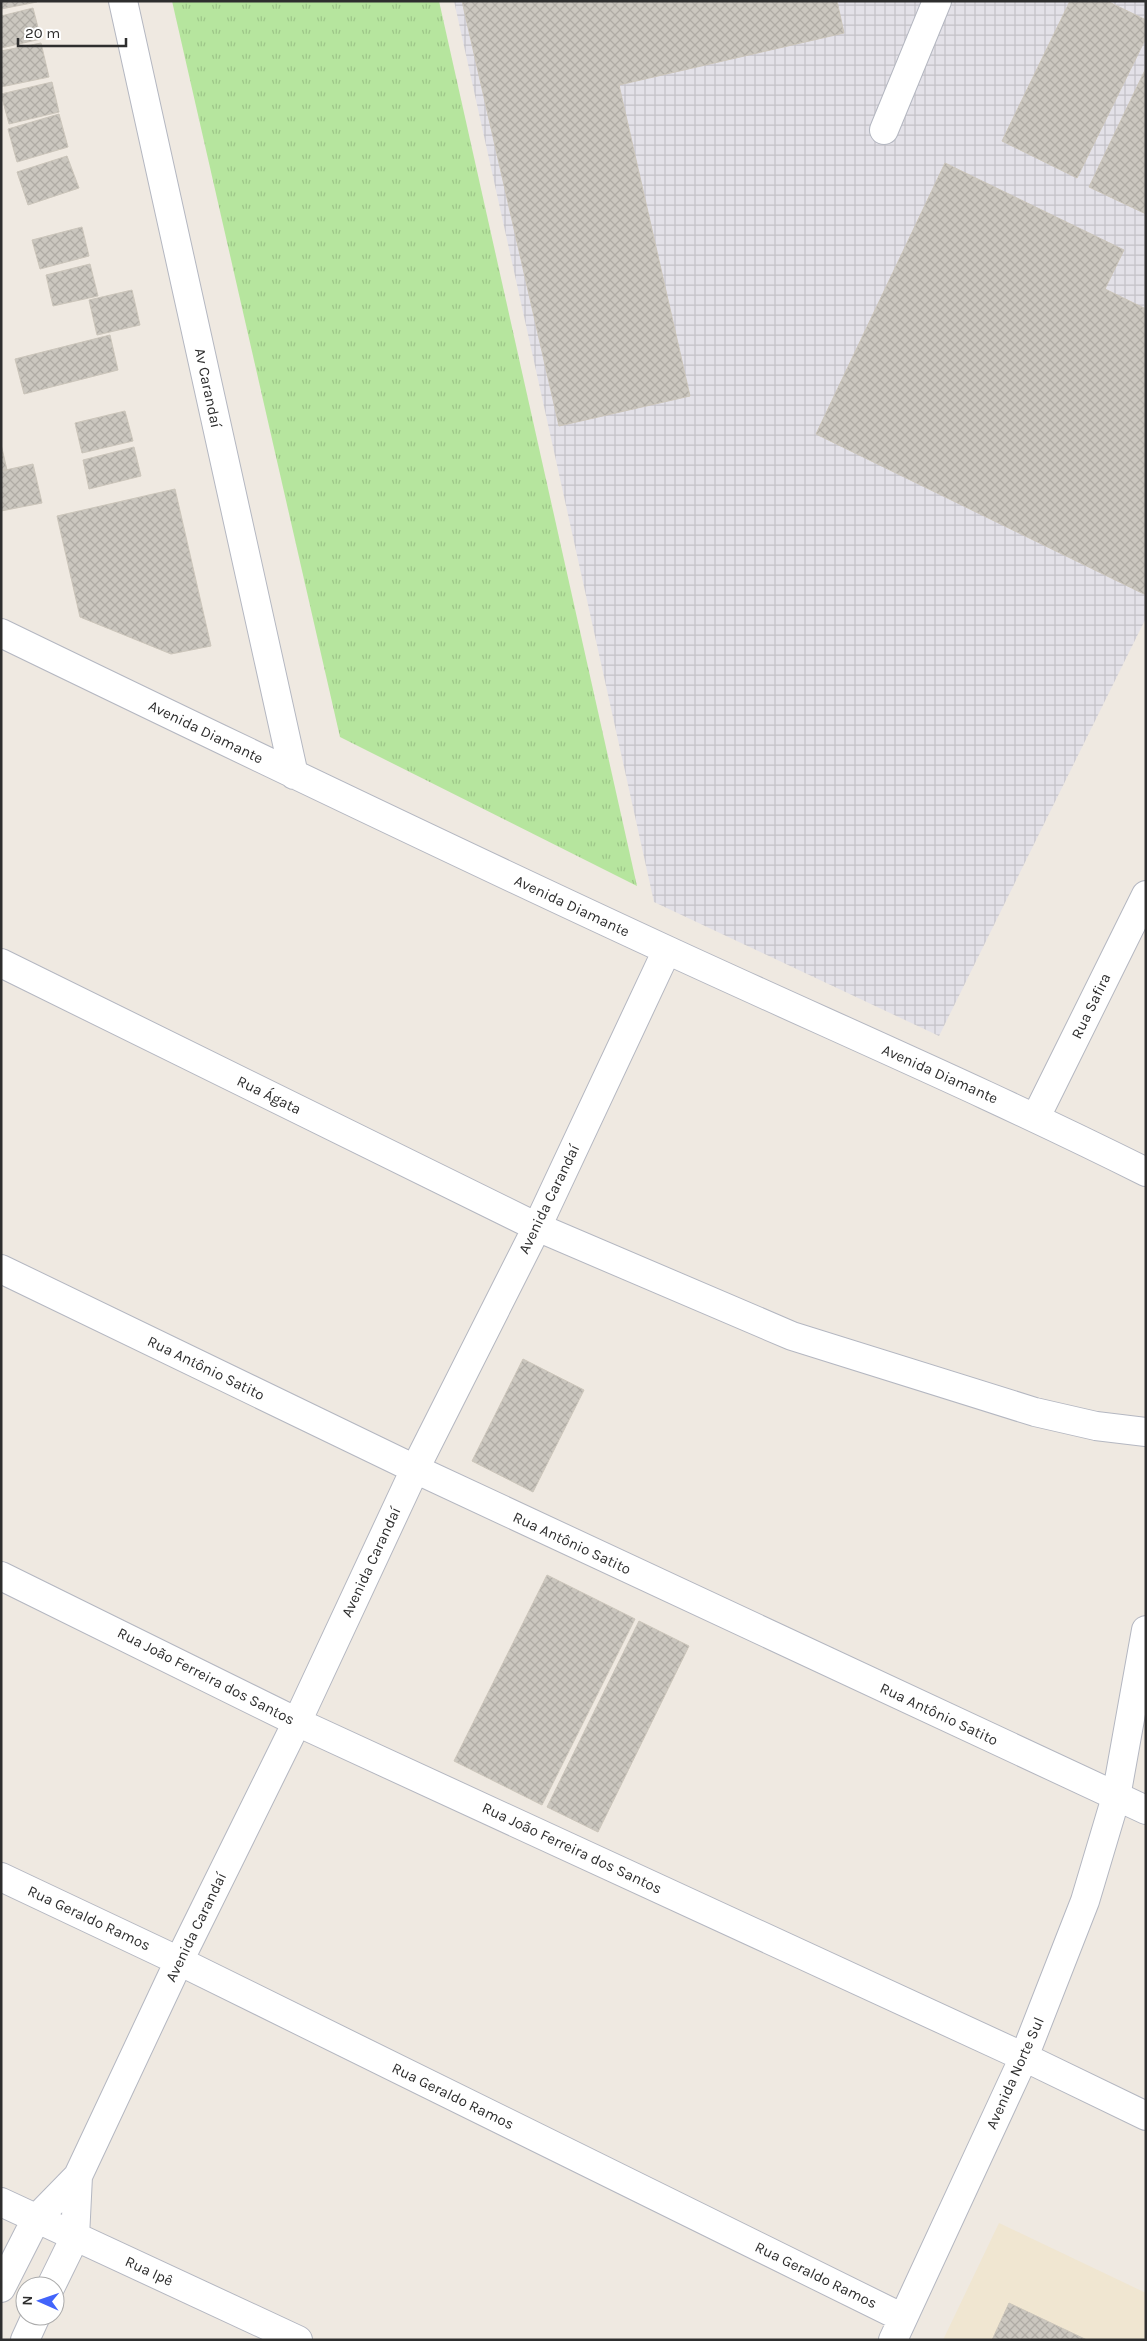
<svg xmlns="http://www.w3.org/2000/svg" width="1147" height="2341" viewBox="0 0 1147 2341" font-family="Karla,sans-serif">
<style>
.industrial{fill:url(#industrial-grid)}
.education{fill:#f0e6d1}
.grass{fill:url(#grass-tufts)}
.building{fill:url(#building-cross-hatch);stroke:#cbc5ba}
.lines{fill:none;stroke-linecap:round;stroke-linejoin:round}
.minor-casing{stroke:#b4b7c1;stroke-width:30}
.minor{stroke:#fff;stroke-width:28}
.labels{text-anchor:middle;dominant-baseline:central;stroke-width:4;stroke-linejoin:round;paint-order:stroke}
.street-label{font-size:15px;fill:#2e2e2e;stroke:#fff}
</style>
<defs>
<pattern id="industrial-grid" width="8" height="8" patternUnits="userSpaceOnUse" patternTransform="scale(1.25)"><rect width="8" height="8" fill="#e3e1e8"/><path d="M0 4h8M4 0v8" fill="none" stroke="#c3c1c7"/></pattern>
<pattern id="grass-tufts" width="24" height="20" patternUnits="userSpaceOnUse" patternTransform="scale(1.25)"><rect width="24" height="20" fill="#b6e59e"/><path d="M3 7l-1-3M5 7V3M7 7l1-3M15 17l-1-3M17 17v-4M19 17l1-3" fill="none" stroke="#9dc588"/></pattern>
<pattern id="building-cross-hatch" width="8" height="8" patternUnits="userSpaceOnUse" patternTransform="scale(1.25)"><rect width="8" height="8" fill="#cbc7bf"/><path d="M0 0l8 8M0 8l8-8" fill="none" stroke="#afaba4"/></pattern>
</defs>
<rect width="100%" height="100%" fill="#efe9e1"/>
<path class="industrial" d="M 454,1 L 1146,1 L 1146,618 L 939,1036 L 654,902 Z"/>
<path class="education" d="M 999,2223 L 1146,2293 L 1146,2340 L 943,2340 Z"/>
<path class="grass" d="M 172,1 L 439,1 L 637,886 L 340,737 Z"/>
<path class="building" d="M 1,1 L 37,1 L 37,2 L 1,9 Z
M 462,1 L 837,1 L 844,33 L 619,85 L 690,396 L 559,426 Z
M 1070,1 L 1107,1 L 1146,20 L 1146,38 L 1077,178 L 1002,141 Z
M 33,8 L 41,39 L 1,48 L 1,16 Z
M 41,43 L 49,77 L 1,87 L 1,51 Z
M 1146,68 L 1146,214 L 1089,187 Z
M 52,82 L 59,112 L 9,124 L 1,94 Z
M 59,114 L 68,147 L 17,162 L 8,129 Z
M 67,156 L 79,188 L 28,205 L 17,172 Z
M 945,163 L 1124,250 L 1105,289 L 1146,309 L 1146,595 L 816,434 Z
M 82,227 L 89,256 L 40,269 L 32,240 Z
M 90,264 L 98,296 L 53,306 L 46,275 Z
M 132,290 L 140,325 L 97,335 L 89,300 Z
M 110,335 L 118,370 L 24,394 L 15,359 Z
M 125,411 L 133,441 L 82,453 L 75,423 Z
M 1,444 L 7,470 L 1,471 Z
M 134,447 L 141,476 L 89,489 L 83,460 Z
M 33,464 L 42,503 L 1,511 L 1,471 Z
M 175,489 L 211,646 L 171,654 L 80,617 L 57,516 Z
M 523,1359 L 584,1390 L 533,1492 L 472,1461 Z
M 547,1575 L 635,1619 L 542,1805 L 454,1761 Z
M 639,1621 L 689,1646 L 598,1832 L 547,1807 Z
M 1009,2303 L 1087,2340 L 992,2340 Z"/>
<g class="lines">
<g class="minor-casing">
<path id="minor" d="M 123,1 L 294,775
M 884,130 L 937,1
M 1,633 C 222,740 444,847 667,950 C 827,1024 988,1093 1146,1172
M 1,963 L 537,1227 L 792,1336 L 1035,1412 L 1096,1426 L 1146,1432
M 1036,1117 L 1146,895
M 1,1269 L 415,1469 L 1146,1810
M 1,1576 L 297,1722 L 1024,2057 L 1146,2116
M 1,1877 L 179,1961 L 903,2318
M 1,2202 L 298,2340
M 51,2286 L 75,2237 L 78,2176
M 1,2288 L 36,2219 L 78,2176 L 179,1961 L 297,1722 L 415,1469 L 537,1227 L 667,950
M 25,2340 L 36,2316
M 893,2340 L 1024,2057 L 1085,1901 L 1116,1797 L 1146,1630"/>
</g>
<use href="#minor" class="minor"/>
</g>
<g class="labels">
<g class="street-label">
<text transform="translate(208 388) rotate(78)">Av Carandaí</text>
<text transform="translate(206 732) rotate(26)">Avenida Diamante</text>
<text transform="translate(572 906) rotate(25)">Avenida Diamante</text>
<text transform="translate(1091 1006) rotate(-64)">Rua Safira</text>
<text transform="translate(940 1074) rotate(24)">Avenida Diamante</text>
<text transform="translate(269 1095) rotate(26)">Rua Ágata</text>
<text transform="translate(549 1199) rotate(-64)">Avenida Carandaí</text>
<text transform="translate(206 1368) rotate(26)">Rua Antônio Satito</text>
<text transform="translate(572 1543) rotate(25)">Rua Antônio Satito</text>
<text transform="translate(371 1562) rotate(-65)">Avenida Carandaí</text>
<text transform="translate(206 1676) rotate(27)">Rua João Ferreira dos Santos</text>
<text transform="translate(939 1714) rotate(25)">Rua Antônio Satito</text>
<text transform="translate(572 1848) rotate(25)">Rua João Ferreira dos Santos</text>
<text transform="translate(89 1918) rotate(25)">Rua Geraldo Ramos</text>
<text transform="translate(196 1927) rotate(-64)">Avenida Carandaí</text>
<text transform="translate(1015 2073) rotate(-66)">Avenida Norte Sul</text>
<text transform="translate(453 2096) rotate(26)">Rua Geraldo Ramos</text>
<text transform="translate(149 2271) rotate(25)">Rua Ipê</text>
<text transform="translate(816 2275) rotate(26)">Rua Geraldo Ramos</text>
</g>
</g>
<rect width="1147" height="2341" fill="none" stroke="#2e2e2e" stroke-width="5"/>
<g transform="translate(40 2301) rotate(272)"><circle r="24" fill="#ffffff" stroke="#ababab"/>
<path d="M0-4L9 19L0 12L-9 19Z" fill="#4264fb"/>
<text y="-8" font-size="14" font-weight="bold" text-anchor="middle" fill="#2e2e2e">N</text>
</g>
<path d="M18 38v8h108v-8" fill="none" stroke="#2e2e2e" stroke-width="2.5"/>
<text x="25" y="38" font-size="15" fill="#2e2e2e" stroke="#ffffff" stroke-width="4" paint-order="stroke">20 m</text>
</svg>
